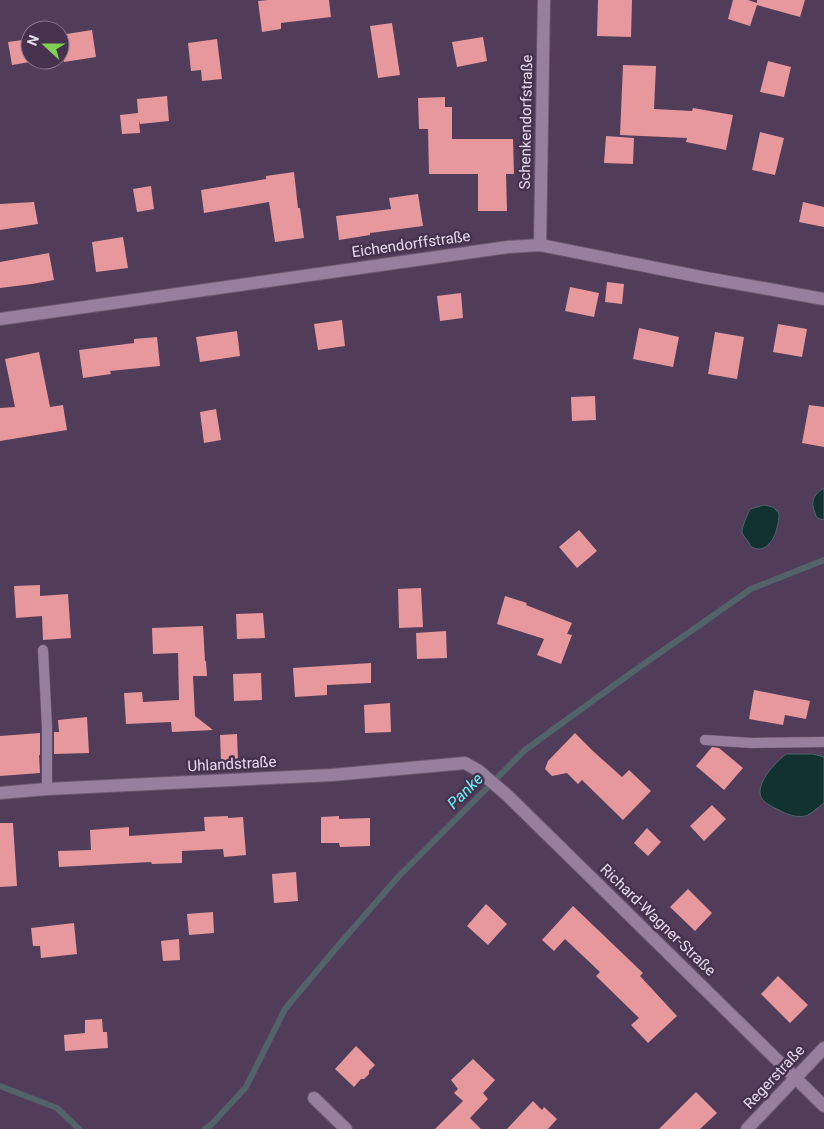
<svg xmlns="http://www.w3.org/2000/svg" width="824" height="1129" viewBox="0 0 824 1129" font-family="Roboto,sans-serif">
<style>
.water{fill:#123232;stroke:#52646a}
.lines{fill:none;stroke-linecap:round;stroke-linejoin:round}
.stream{stroke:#52646a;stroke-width:6}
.building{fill:#e7989d}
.service-casing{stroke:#6b5a72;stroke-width:11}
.minor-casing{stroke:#6b5a72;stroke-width:14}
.service{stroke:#967f9f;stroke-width:10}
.minor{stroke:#967f9f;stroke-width:12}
.labels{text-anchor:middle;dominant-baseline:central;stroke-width:5;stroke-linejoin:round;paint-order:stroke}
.street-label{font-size:15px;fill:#e6daec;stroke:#46324e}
.water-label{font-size:16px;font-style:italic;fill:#63f6f7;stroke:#46324e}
</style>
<rect width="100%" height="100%" fill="#513d59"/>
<path class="water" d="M 824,488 L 824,520 L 817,518 C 811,504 810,497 824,488 Z
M 764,505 L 773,507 L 779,513 C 779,525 774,548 759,549 C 756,549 754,548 751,547 C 749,541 744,537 742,533 C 741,528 748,514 750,509 Z
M 786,754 L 813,754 L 824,757 L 824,803 C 818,807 812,814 805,816 C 796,818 786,814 779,810 C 774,808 766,804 762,799 C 753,785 776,762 786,754 Z"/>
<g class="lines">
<path class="stream" d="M 0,1086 L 57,1108 L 79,1129
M 205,1129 L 212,1124 L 246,1087 L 285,1009 L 337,947 L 399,876 L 525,750 L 631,673 L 751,589 L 824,560"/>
</g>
<path class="building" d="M 268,0 L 329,0 L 331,17 L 281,23 L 281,29 L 262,32 L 258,1 Z
M 598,0 L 632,0 L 631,37 L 597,36 Z
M 733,0 L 748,0 L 757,3 L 757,0 L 805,0 L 800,17 L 757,5 L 750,26 L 728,19 Z
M 392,23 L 400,75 L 378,78 L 370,26 Z
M 92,30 L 96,57 L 64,62 L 60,35 Z
M 483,37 L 487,61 L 457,67 L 452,42 Z
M 30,39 L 30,62 L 12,65 L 8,42 Z
M 217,39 L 222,79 L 202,81 L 201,70 L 191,71 L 188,43 Z
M 768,61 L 791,67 L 784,97 L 760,92 Z
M 623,65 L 656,66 L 654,109 L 692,111 L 693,108 L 733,115 L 726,150 L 686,142 L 687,138 L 620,135 Z
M 167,96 L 169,121 L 140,124 L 139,120 L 140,133 L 122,134 L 120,115 L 138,113 L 137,99 Z
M 445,97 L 445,107 L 452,107 L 452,139 L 513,139 L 514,174 L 506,174 L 507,211 L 478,211 L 478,174 L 429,174 L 428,129 L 419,129 L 418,98 Z
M 760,132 L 784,138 L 775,175 L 752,170 Z
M 606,136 L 634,138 L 633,164 L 604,163 Z
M 294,172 L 298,208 L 300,208 L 304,238 L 275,242 L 269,202 L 204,213 L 201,190 L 266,179 L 266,176 Z
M 151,186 L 154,209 L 137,212 L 133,189 Z
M 418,194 L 423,226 L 370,233 L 370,235 L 339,240 L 336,216 L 391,209 L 389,198 Z
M 34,202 L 38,224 L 0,230 L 0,204 Z
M 803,202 L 824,207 L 824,227 L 799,222 Z
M 123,237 L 128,268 L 96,272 L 92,242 Z
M 49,253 L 54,280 L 32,284 L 0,288 L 0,262 Z
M 607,282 L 624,284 L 622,304 L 605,302 Z
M 570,287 L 599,293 L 594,317 L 565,311 Z
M 461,293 L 463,318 L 440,321 L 437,296 Z
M 342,320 L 345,346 L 318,350 L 314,324 Z
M 778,324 L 807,329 L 802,357 L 773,352 Z
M 639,328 L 679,337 L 673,367 L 633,359 Z
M 237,331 L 240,356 L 200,362 L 196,337 Z
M 715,332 L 744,337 L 737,379 L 708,374 Z
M 157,337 L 160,366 L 110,371 L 111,374 L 83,378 L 79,350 L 134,343 L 134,339 Z
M 39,352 L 50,407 L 63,405 L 67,430 L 0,441 L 0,408 L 15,407 L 5,359 Z
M 595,396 L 596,420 L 572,421 L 571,397 Z
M 809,405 L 824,407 L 824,447 L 802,443 Z
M 216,409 L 221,440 L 204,443 L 200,412 Z
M 579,530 L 597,551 L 577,568 L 559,547 Z
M 40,585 L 40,596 L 68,594 L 71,638 L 43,640 L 42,616 L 16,618 L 14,586 Z
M 421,588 L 423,627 L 399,628 L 398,589 Z
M 505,596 L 527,603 L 526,605 L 572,623 L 567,634 L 572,635 L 561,664 L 537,655 L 544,639 L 497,624 Z
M 263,613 L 265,638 L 237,639 L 236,614 Z
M 203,626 L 205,661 L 206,661 L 207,676 L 193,676 L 195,716 L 213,730 L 172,732 L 171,722 L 126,724 L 124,693 L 142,692 L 143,702 L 179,700 L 178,653 L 153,654 L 152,628 Z
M 446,631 L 447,658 L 417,659 L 416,633 Z
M 371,663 L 371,683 L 327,685 L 327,695 L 295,697 L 293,668 Z
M 261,673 L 262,700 L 234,701 L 233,674 Z
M 754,690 L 810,701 L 806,719 L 785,715 L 783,725 L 749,719 Z
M 390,703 L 391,732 L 365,733 L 364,705 Z
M 87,717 L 89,753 L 54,754 L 54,732 L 59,732 L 58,720 Z
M 40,733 L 40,755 L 39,755 L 40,773 L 0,776 L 0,736 Z
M 575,733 L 594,752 L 622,777 L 629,770 L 651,791 L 623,820 L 582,780 L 578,784 L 567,773 L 552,776 L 545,769 L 548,761 Z
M 237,734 L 238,760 L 221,761 L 220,735 Z
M 712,747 L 719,748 L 743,768 L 724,790 L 696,766 Z
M 712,805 L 726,819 L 704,841 L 690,826 Z
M 228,816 L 228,818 L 243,817 L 246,855 L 224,857 L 223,849 L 182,851 L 182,863 L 152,864 L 151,862 L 59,867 L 58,851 L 91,850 L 90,830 L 129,827 L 129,836 L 205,831 L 204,817 Z
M 339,816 L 339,819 L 370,818 L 370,846 L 340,847 L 339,843 L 321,843 L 321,817 Z
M 0,823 L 13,823 L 17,886 L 0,887 Z
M 647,828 L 661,842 L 648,856 L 634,843 Z
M 296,872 L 298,901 L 274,903 L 272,874 Z
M 688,889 L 712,913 L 695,931 L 670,907 Z
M 486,904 L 507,924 L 488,945 L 467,926 Z
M 573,906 L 643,973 L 640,976 L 677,1016 L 648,1043 L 631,1025 L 639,1018 L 596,976 L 600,972 L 565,939 L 554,951 L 542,940 Z
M 213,912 L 214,933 L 189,935 L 187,914 Z
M 74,923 L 77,954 L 41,958 L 40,946 L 33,946 L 31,928 Z
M 179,939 L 180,960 L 163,961 L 161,941 Z
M 778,976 L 808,1005 L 790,1023 L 761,994 Z
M 102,1019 L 103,1032 L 107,1032 L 108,1048 L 65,1051 L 64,1035 L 85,1033 L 85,1020 Z
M 356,1046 L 375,1065 L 369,1071 L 369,1074 L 364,1079 L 361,1079 L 354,1087 L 335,1069 Z
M 473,1059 L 495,1080 L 483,1093 L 488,1099 L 470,1118 L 481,1129 L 435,1129 L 463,1101 L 454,1093 L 458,1089 L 451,1080 Z
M 696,1092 L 717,1113 L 700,1129 L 659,1129 Z
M 533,1101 L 542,1110 L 544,1107 L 557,1119 L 548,1129 L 507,1129 Z"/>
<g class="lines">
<g class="service-casing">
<path id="service" d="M 43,650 L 47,727 L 47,789
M 705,740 L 752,743 L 824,742"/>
</g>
<g class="minor-casing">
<path id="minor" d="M 540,245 L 544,0
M 0,319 L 508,247 L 540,245 L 701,277 L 824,299
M 0,793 L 47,789 L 332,775 L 465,763 L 479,771 L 508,796 L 824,1106
M 314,1098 L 346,1129
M 747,1129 L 824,1048"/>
</g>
<use href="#service" class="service"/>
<use href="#minor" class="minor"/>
</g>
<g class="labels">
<g class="street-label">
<text transform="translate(526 122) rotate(-89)">Schenkendorfstraße</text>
<text transform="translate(411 244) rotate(-8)">Eichendorffstraße</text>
<text transform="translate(232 764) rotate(-3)">Uhlandstraße</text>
<text transform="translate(658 920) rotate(44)">Richard-Wagner-Straße</text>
<text transform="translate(774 1077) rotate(-47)">Regerstraße</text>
</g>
<g class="water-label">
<text transform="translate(465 791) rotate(-45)">Panke</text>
</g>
</g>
<g transform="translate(45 45) rotate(291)"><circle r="24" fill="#46324e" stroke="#86758d"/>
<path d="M0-4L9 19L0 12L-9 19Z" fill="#80d051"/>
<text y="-8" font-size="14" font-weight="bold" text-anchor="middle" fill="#e6daec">N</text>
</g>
</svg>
